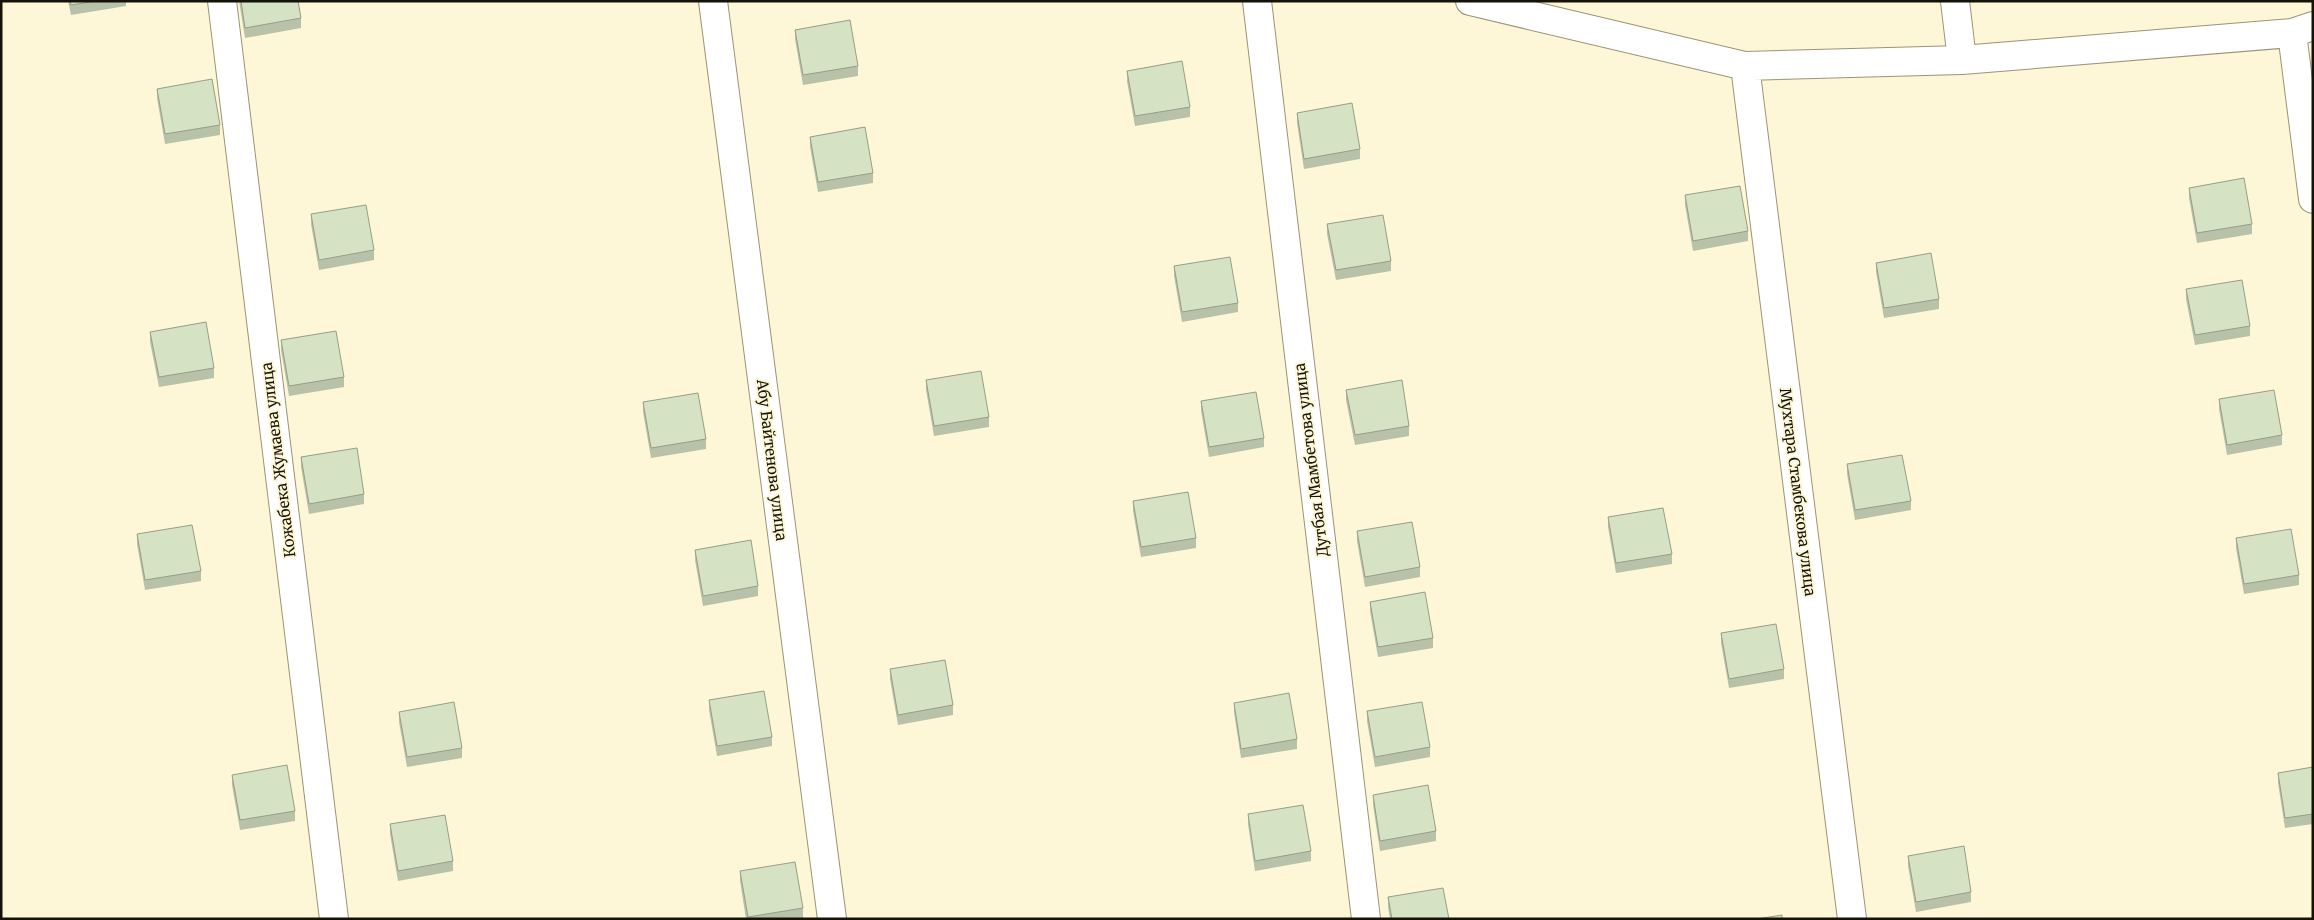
<svg xmlns="http://www.w3.org/2000/svg" width="2314" height="920" viewBox="0 0 2314 920" font-family="Merriweather,serif">
<style>
.lines{fill:none;stroke-linecap:round;stroke-linejoin:round}
.minor-casing{stroke:#999476;stroke-width:30}
.minor{stroke:#fff;stroke-width:28}
.wall{fill:#b8c2a9}
.building{fill:#d6e2c4;stroke:#969e89}
.labels{text-anchor:middle;dominant-baseline:central;stroke-width:4;stroke-linejoin:round;paint-order:stroke}
.street-label{font-size:15px;fill:#151308;stroke:#fdf7d7}
</style>
<rect width="100%" height="100%" fill="#fdf7d7"/>
<g class="lines">
<g class="minor-casing">
<path id="minor" d="M 222,1 L 334,919
M 713,1 L 832,919
M 1257,1 L 1366,919
M 1470,1 L 1745,66 L 1962,60 L 2292,33 L 2313,26
M 1955,1 L 1962,60
M 2292,33 L 2313,199
M 1745,66 L 1852,919"/>
</g>
<use href="#minor" class="minor"/>
</g>
<path class="wall" d="M 68,1 L 126,1 L 126,6 L 71,15 Z
M 239,1 L 298,1 L 301,18 L 301,28 L 245,38 Z
M 795,30 L 858,66 L 858,76 L 803,85 L 795,39 Z
M 1127,71 L 1190,107 L 1190,117 L 1135,126 L 1127,81 Z
M 157,89 L 220,125 L 220,135 L 165,144 L 157,98 Z
M 1297,113 L 1360,149 L 1360,159 L 1304,169 L 1297,123 Z
M 810,137 L 873,173 L 873,183 L 818,192 L 810,147 Z
M 2189,188 L 2252,224 L 2252,234 L 2197,243 L 2189,198 Z
M 1685,195 L 1748,231 L 1748,241 L 1693,251 L 1685,205 Z
M 311,214 L 374,250 L 374,260 L 319,270 L 311,224 Z
M 1327,224 L 1391,261 L 1391,271 L 1336,280 L 1327,234 Z
M 1876,263 L 1939,299 L 1939,309 L 1884,318 L 1876,272 Z
M 1174,266 L 1238,303 L 1238,312 L 1182,322 L 1174,276 Z
M 2186,289 L 2250,326 L 2250,336 L 2195,345 L 2186,299 Z
M 150,332 L 214,368 L 214,378 L 159,387 L 150,342 Z
M 281,340 L 344,377 L 344,387 L 289,396 L 281,350 Z
M 926,380 L 989,417 L 989,427 L 934,436 L 926,390 Z
M 1346,390 L 1409,426 L 1409,436 L 1355,445 L 1346,400 Z
M 2219,399 L 2282,435 L 2282,445 L 2227,455 L 2219,409 Z
M 1201,401 L 1264,438 L 1264,447 L 1209,457 L 1201,411 Z
M 643,402 L 706,439 L 706,449 L 651,458 L 643,412 Z
M 301,457 L 364,494 L 364,504 L 309,514 L 301,467 Z
M 1847,464 L 1911,501 L 1911,510 L 1855,520 L 1847,474 Z
M 1133,501 L 1196,538 L 1196,548 L 1141,557 L 1133,511 Z
M 1608,517 L 1672,554 L 1672,564 L 1616,573 L 1608,527 Z
M 1357,531 L 1420,567 L 1420,577 L 1365,587 L 1357,541 Z
M 137,534 L 201,571 L 201,581 L 145,590 L 137,544 Z
M 2236,538 L 2299,575 L 2299,585 L 2244,594 L 2236,548 Z
M 695,550 L 758,586 L 758,596 L 703,606 L 695,560 Z
M 1370,602 L 1433,638 L 1433,648 L 1378,657 L 1370,611 Z
M 1721,633 L 1784,669 L 1784,679 L 1729,688 L 1721,643 Z
M 890,669 L 953,705 L 953,715 L 898,725 L 890,679 Z
M 709,700 L 772,737 L 772,746 L 717,756 L 709,710 Z
M 1234,703 L 1297,739 L 1297,749 L 1241,758 L 1234,712 Z
M 1367,711 L 1430,747 L 1430,757 L 1375,767 L 1367,721 Z
M 399,712 L 462,748 L 462,758 L 407,767 L 399,722 Z
M 2313,767 L 2313,824 L 2285,828 L 2278,783 L 2278,773 Z
M 232,775 L 295,811 L 295,821 L 240,830 L 232,785 Z
M 1373,795 L 1436,831 L 1436,841 L 1380,851 L 1373,805 Z
M 1248,814 L 1311,851 L 1311,861 L 1255,871 L 1248,824 Z
M 390,824 L 453,861 L 453,871 L 398,881 L 390,834 Z
M 1908,856 L 1971,892 L 1971,902 L 1916,912 L 1908,866 Z
M 740,871 L 803,908 L 803,918 L 796,919 L 746,919 L 740,881 Z
M 1388,897 L 1449,919 L 1390,919 L 1388,907 Z"/>
<path class="building" d="M 70,1 L 96,1 L 71,5 Z
M 241,1 L 298,1 L 301,18 L 245,28 Z
M 850,20 L 858,66 L 803,75 L 795,30 Z
M 1182,61 L 1190,107 L 1135,116 L 1127,71 Z
M 212,79 L 220,125 L 165,134 L 157,89 Z
M 1352,103 L 1360,149 L 1304,159 L 1297,113 Z
M 865,127 L 873,173 L 818,182 L 810,137 Z
M 2244,178 L 2252,224 L 2197,233 L 2189,188 Z
M 1740,186 L 1748,231 L 1693,241 L 1685,195 Z
M 366,205 L 374,250 L 319,260 L 311,214 Z
M 1383,215 L 1391,261 L 1336,270 L 1327,224 Z
M 1931,253 L 1939,299 L 1884,308 L 1876,263 Z
M 1230,257 L 1238,303 L 1182,312 L 1174,266 Z
M 2242,280 L 2250,326 L 2195,335 L 2186,289 Z
M 206,322 L 214,368 L 159,377 L 150,332 Z
M 336,331 L 344,377 L 289,386 L 281,340 Z
M 981,371 L 989,417 L 934,426 L 926,380 Z
M 1402,380 L 1409,426 L 1355,435 L 1346,390 Z
M 2274,390 L 2282,435 L 2227,445 L 2219,399 Z
M 1256,392 L 1264,438 L 1209,447 L 1201,401 Z
M 698,393 L 706,439 L 651,448 L 643,402 Z
M 357,448 L 364,494 L 309,504 L 301,457 Z
M 1902,455 L 1911,501 L 1855,510 L 1847,464 Z
M 1188,492 L 1196,538 L 1141,547 L 1133,501 Z
M 1663,508 L 1672,554 L 1616,563 L 1608,517 Z
M 1412,522 L 1420,567 L 1365,577 L 1357,531 Z
M 192,525 L 201,571 L 145,580 L 137,534 Z
M 2291,529 L 2299,575 L 2244,584 L 2236,538 Z
M 751,540 L 758,586 L 703,596 L 695,550 Z
M 1425,592 L 1433,638 L 1378,647 L 1370,602 Z
M 1776,624 L 1784,669 L 1729,679 L 1721,633 Z
M 945,660 L 953,705 L 898,715 L 890,669 Z
M 764,691 L 772,737 L 717,746 L 709,700 Z
M 1289,693 L 1297,739 L 1241,749 L 1234,703 Z
M 454,702 L 462,748 L 407,757 L 399,712 Z
M 1422,702 L 1430,747 L 1375,757 L 1367,711 Z
M 287,765 L 295,811 L 240,820 L 232,775 Z
M 2313,767 L 2313,814 L 2285,818 L 2278,773 Z
M 1428,785 L 1436,831 L 1380,841 L 1373,795 Z
M 1303,805 L 1311,851 L 1255,861 L 1248,814 Z
M 445,815 L 453,861 L 398,871 L 390,824 Z
M 1964,846 L 1971,892 L 1916,902 L 1908,856 Z
M 795,862 L 803,908 L 748,917 L 740,871 Z
M 1443,888 L 1449,919 L 1392,919 L 1388,897 Z
M 1782,915 L 1782,919 L 1757,919 Z"/>
<g class="labels">
<g class="street-label">
<text transform="translate(278 460) rotate(-97)">Кожабека Жумаева улица</text>
<text transform="translate(772 460) rotate(83)">Абу Байтенова улица</text>
<text transform="translate(1311 460) rotate(-97)">Дутбая Мамбетова улица</text>
<text transform="translate(1798 492) rotate(83)">Мухтара Стамбекова улица</text>
</g>
</g>
<rect width="2314" height="920" fill="none" stroke="#151308" stroke-width="5"/>
</svg>
